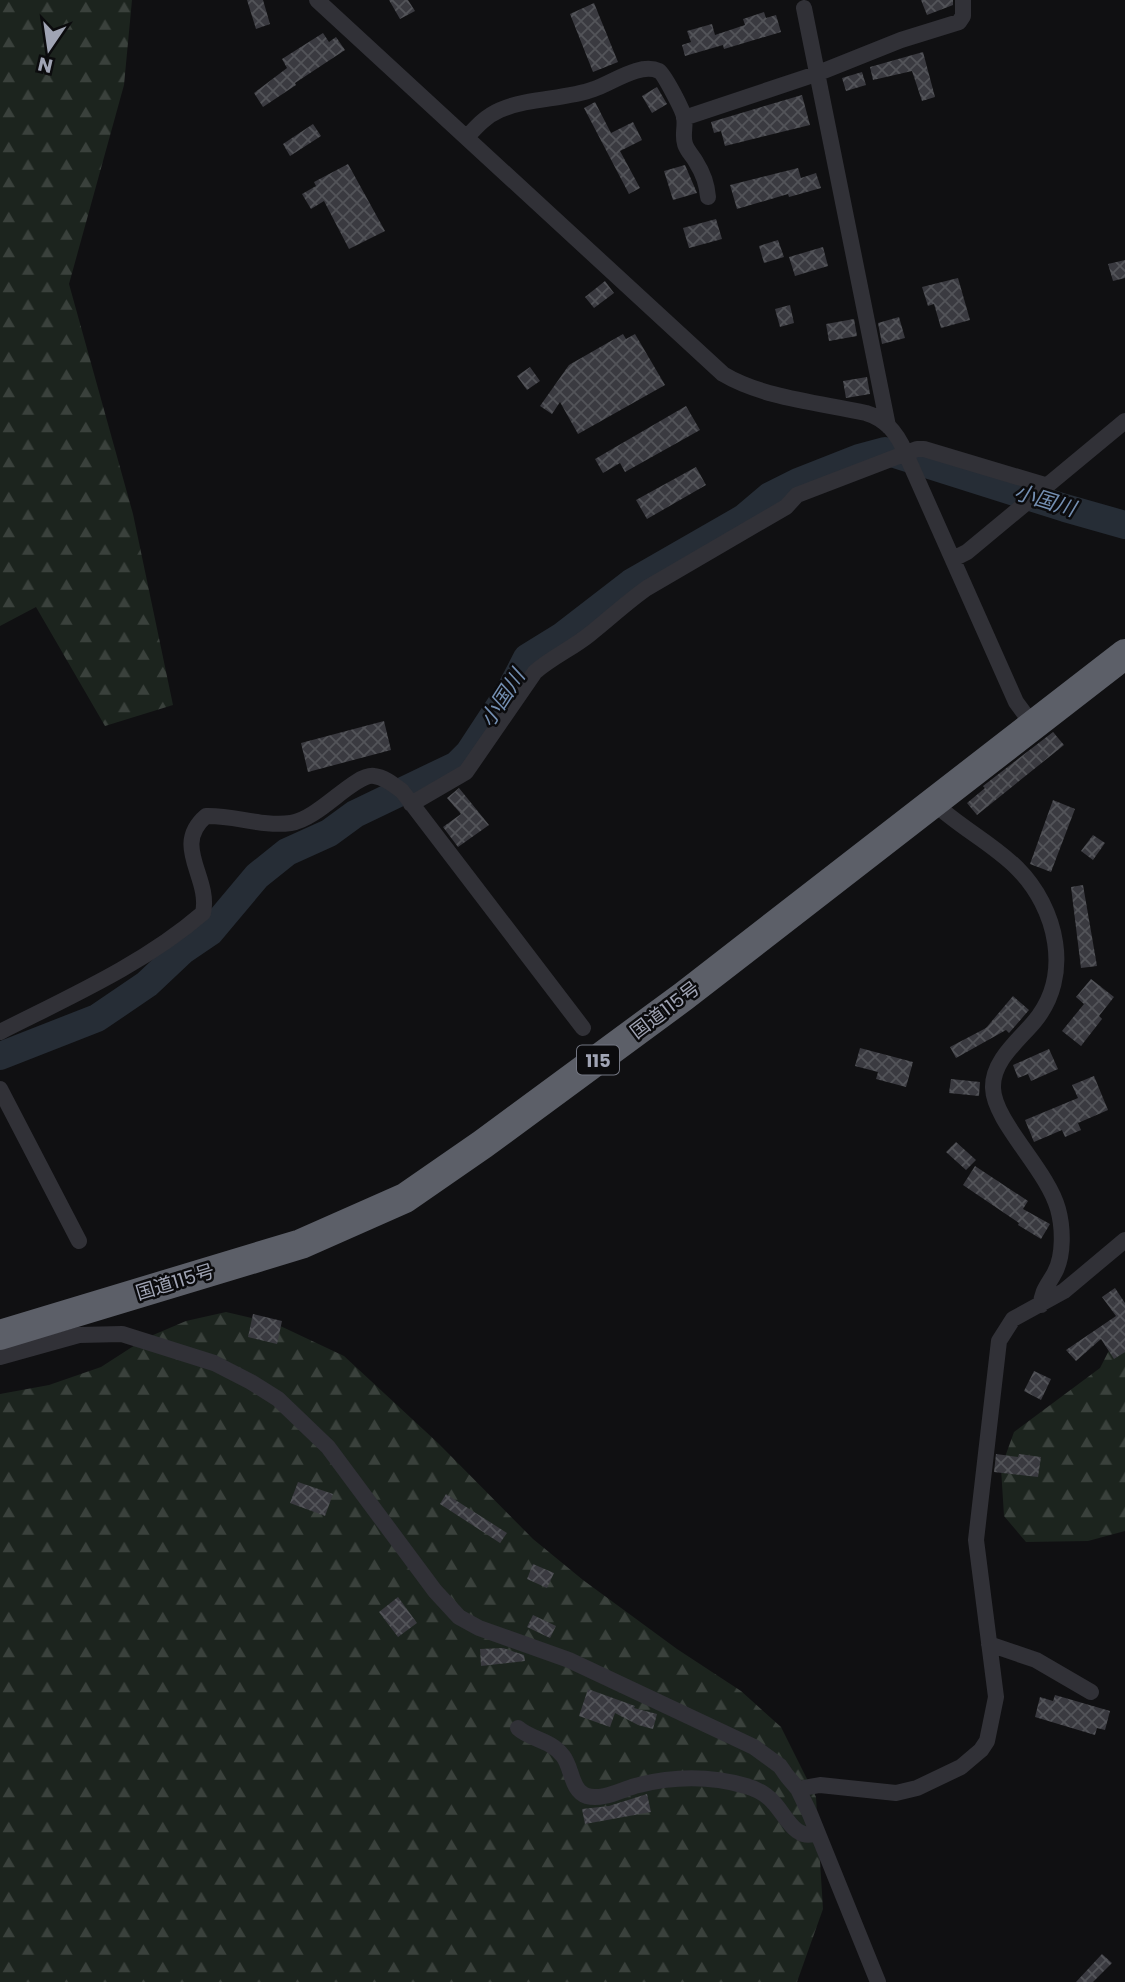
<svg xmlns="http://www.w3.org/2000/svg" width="1125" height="1982" viewBox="0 0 1125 1982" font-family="Poppins,'Noto Sans JP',sans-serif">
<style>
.forest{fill:url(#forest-firs)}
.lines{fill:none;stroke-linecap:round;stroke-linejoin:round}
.river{stroke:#262d36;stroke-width:28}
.building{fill:url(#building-cross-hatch)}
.street{stroke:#313137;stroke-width:16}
.highway{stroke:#5c5f68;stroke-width:30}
.labels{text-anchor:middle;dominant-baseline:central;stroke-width:5;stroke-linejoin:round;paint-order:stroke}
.shield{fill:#0b0b0d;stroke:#737682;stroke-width:2}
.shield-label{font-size:18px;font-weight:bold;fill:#a0a4b4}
.street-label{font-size:19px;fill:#a0a4b4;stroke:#0b0b0d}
.water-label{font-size:21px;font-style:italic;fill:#748fb2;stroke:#0b0b0d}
</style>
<defs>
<pattern id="forest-firs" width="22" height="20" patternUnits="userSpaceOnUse" patternTransform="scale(1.75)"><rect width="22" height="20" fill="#1c241e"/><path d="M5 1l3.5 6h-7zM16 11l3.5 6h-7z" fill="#3a413c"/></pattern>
<pattern id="building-cross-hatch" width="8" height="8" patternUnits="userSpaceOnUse" patternTransform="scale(1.75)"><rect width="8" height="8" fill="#3a3a40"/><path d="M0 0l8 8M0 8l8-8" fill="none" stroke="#535459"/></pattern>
</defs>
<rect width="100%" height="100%" fill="#101012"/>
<path class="forest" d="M 0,0 L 132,0 L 124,85 L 69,284 L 133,514 L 173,705 L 105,726 L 36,607 L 0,626 Z
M 1125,1303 L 1125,1531 L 1088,1541 L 1026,1542 L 1004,1516 L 1001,1468 L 1014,1432 L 1100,1368 L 1122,1325 Z
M 226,1312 L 274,1323 L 344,1356 L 438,1443 L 533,1539 L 583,1580 L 677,1649 L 741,1691 L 781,1727 L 816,1797 L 823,1909 L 797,1982 L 0,1982 L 0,1394 L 49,1385 L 101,1367 L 146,1338 L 186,1321 Z"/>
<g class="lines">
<path class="river" d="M 0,1056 L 97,1018 L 147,984 L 182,951 L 210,932 L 257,876 L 287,852 L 329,833 L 355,814 L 457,765 L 469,753 L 511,689 L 527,658 L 561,637 L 631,583 L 744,518 L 770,496 L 798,482 L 859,458 L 885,451 L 1065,508 L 1125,525"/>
</g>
<path class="building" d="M 247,0 L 263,0 L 270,24 L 256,29 Z
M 389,0 L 408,0 L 415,11 L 400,19 Z
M 921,0 L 953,0 L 953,5 L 927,15 Z
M 594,3 L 618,62 L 593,72 L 570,14 Z
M 764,12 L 766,18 L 776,15 L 781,32 L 724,49 L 723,45 L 685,56 L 682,45 L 691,42 L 687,31 L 712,24 L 715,35 L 745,25 L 743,19 Z
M 323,33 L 329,42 L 336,37 L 345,50 L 295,83 L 296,85 L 263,107 L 254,93 L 287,68 L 282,59 Z
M 923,52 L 935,97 L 922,101 L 912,71 L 873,80 L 870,67 Z
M 862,72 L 866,85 L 846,91 L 842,78 Z
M 657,87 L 667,104 L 652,113 L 642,96 Z
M 802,95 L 810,125 L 725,146 L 721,131 L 714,133 L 711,122 Z
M 595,102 L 611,133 L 633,122 L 642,140 L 620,151 L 640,188 L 629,194 L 584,108 Z
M 313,124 L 321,136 L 290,156 L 283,144 Z
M 348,164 L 385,231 L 349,249 L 324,201 L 311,209 L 302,194 L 316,186 L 314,182 Z
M 685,165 L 697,193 L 673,200 L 664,171 Z
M 798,168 L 801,178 L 816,173 L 821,188 L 789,197 L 788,194 L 737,209 L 730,185 Z
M 716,219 L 722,239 L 689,248 L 683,228 Z
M 778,240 L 784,257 L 764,263 L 759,246 Z
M 823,247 L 828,266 L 795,276 L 789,257 Z
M 1125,260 L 1125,278 L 1113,281 L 1108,264 Z
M 958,278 L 970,320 L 941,328 L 934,304 L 928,306 L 922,287 Z
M 605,281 L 614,293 L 594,308 L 585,297 Z
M 790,305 L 794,323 L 780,327 L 775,309 Z
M 899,317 L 905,338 L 882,344 L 878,323 Z
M 854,319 L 857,336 L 829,341 L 826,324 Z
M 623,334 L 626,339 L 635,334 L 665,385 L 578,434 L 560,402 L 552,414 L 540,406 L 569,365 Z
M 530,367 L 540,381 L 527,390 L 517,376 Z
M 867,377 L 870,394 L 846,398 L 843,381 Z
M 686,406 L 700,430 L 625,472 L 620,463 L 603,473 L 595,459 Z
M 696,467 L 706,485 L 647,519 L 636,500 Z
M 384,721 L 391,750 L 308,772 L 301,743 Z
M 1053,732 L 1064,745 L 977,815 L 967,803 L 985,788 L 983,786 Z
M 459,788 L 489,825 L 458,847 L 443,827 L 461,814 L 447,798 Z
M 1053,800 L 1075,809 L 1051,872 L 1030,864 Z
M 1093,835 L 1105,843 L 1093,860 L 1081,851 Z
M 1083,885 L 1097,966 L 1081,968 L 1071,887 Z
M 1091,979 L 1114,997 L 1099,1016 L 1102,1019 L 1081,1046 L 1062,1031 L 1084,1004 L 1076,997 Z
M 1013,996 L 1029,1010 L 1009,1033 L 1006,1030 L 956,1058 L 950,1047 L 986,1028 Z
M 860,1048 L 913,1062 L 906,1087 L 876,1079 L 878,1072 L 855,1066 Z
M 1049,1049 L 1058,1069 L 1031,1081 L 1028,1074 L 1018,1078 L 1013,1065 Z
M 1094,1076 L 1108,1110 L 1078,1123 L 1081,1130 L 1065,1137 L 1062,1130 L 1034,1142 L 1025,1120 L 1078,1098 L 1072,1085 Z
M 951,1079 L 980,1082 L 979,1096 L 949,1093 Z
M 956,1142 L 976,1160 L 966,1170 L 946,1152 Z
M 975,1166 L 1028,1201 L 1023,1209 L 1050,1224 L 1041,1239 L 1018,1225 L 1019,1223 L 963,1185 Z
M 1115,1288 L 1125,1303 L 1125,1352 L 1114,1359 L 1101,1339 L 1076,1361 L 1066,1350 L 1116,1316 L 1102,1297 Z
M 253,1314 L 282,1321 L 277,1344 L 248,1337 Z
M 1034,1371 L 1051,1379 L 1041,1400 L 1024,1391 Z
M 996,1454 L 1018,1457 L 1019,1454 L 1041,1457 L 1038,1477 L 994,1472 Z
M 298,1482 L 333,1494 L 325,1516 L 290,1503 Z
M 446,1494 L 507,1533 L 500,1543 L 440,1504 Z
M 533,1564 L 554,1573 L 547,1588 L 527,1579 Z
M 398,1597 L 417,1623 L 398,1637 L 379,1612 Z
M 533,1615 L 556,1626 L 550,1638 L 527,1627 Z
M 503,1648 L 524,1655 L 525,1661 L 481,1666 L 480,1649 Z
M 588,1689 L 635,1706 L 634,1708 L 657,1714 L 653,1729 L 638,1725 L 615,1713 L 610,1727 L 579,1716 Z
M 1055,1695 L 1110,1711 L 1105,1730 L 1097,1728 L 1095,1735 L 1035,1717 L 1040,1697 L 1053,1701 Z
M 647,1794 L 651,1812 L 585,1824 L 582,1809 L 609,1806 Z
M 1102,1954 L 1112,1963 L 1093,1982 L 1076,1982 Z"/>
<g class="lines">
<path class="street" d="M 317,0 L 723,374 C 763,398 821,403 866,413 C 886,419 897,433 905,452 L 1016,702 L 1033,725
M 804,8 L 888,426
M 684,118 L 816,74 L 901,40 L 959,22 L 963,16 L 963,0
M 467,137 C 477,126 486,116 500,110 C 530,97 564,100 594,89 C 612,83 640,62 659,71 C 664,74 683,110 684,117 C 686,126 682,135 685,144 C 687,151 693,156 696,162 C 703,173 707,184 708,197
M 953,559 L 967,552 L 1125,421
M 933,802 C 959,827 992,843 1017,868 C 1057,908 1073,976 1034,1022 C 1018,1041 992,1061 993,1088 C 994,1122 1047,1169 1058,1209 C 1063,1227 1064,1255 1055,1272 C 1049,1284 1041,1291 1041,1305
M 411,804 L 466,772 L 535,672 C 552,657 573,648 590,634 C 609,619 627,602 647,588 L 786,507 L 797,495 L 917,449 L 924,449 L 1048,486
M 0,1032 C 69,997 144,964 203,913 C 211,877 171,846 206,816 C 234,815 262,827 291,823 C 319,819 355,773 374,776 C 385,777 394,785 402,791 L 583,1028
M 0,1089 L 79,1241
M 0,1357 L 79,1335 L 122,1334 L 214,1363 L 251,1382 L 278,1399 L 328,1447 L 435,1591 L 459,1617 L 479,1628 L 569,1660 L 754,1747 L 780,1766 L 787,1776 L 798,1789 L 810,1814 L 878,1982
M 989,1644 L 1036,1660 L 1091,1692
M 518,1728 C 531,1740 550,1739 563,1756 C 572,1767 571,1791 587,1796 C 603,1801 624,1788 639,1785 C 675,1776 711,1776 746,1786 C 757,1789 766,1794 773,1802 C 786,1815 795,1842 817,1833
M 798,1789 L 820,1785 L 896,1793 L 917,1788 L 961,1767 L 981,1750 L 987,1741 L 996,1697 L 976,1540 L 999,1341 L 1013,1319 L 1064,1291 L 1125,1240"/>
<path class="highway" d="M 0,1335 L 301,1244 L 405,1198 L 483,1144 L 684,996 L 1125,654"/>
</g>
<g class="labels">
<rect class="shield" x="577" y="1045.5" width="42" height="29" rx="5"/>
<g class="shield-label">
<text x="598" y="1060">115</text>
</g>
<g class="street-label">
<text transform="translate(665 1010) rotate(-37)">国道115号</text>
<text transform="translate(175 1282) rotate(-17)">国道115号</text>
</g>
<g class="water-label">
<text transform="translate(1045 500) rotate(17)">小国川</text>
<text transform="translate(502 698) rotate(-57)">小国川</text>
</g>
</g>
<g transform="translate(49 49) rotate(193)" stroke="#0b0b0d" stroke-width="5" paint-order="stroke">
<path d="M0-5L12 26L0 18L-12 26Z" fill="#a0a4b4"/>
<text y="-10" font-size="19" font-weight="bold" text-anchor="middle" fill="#a0a4b4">N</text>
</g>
</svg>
